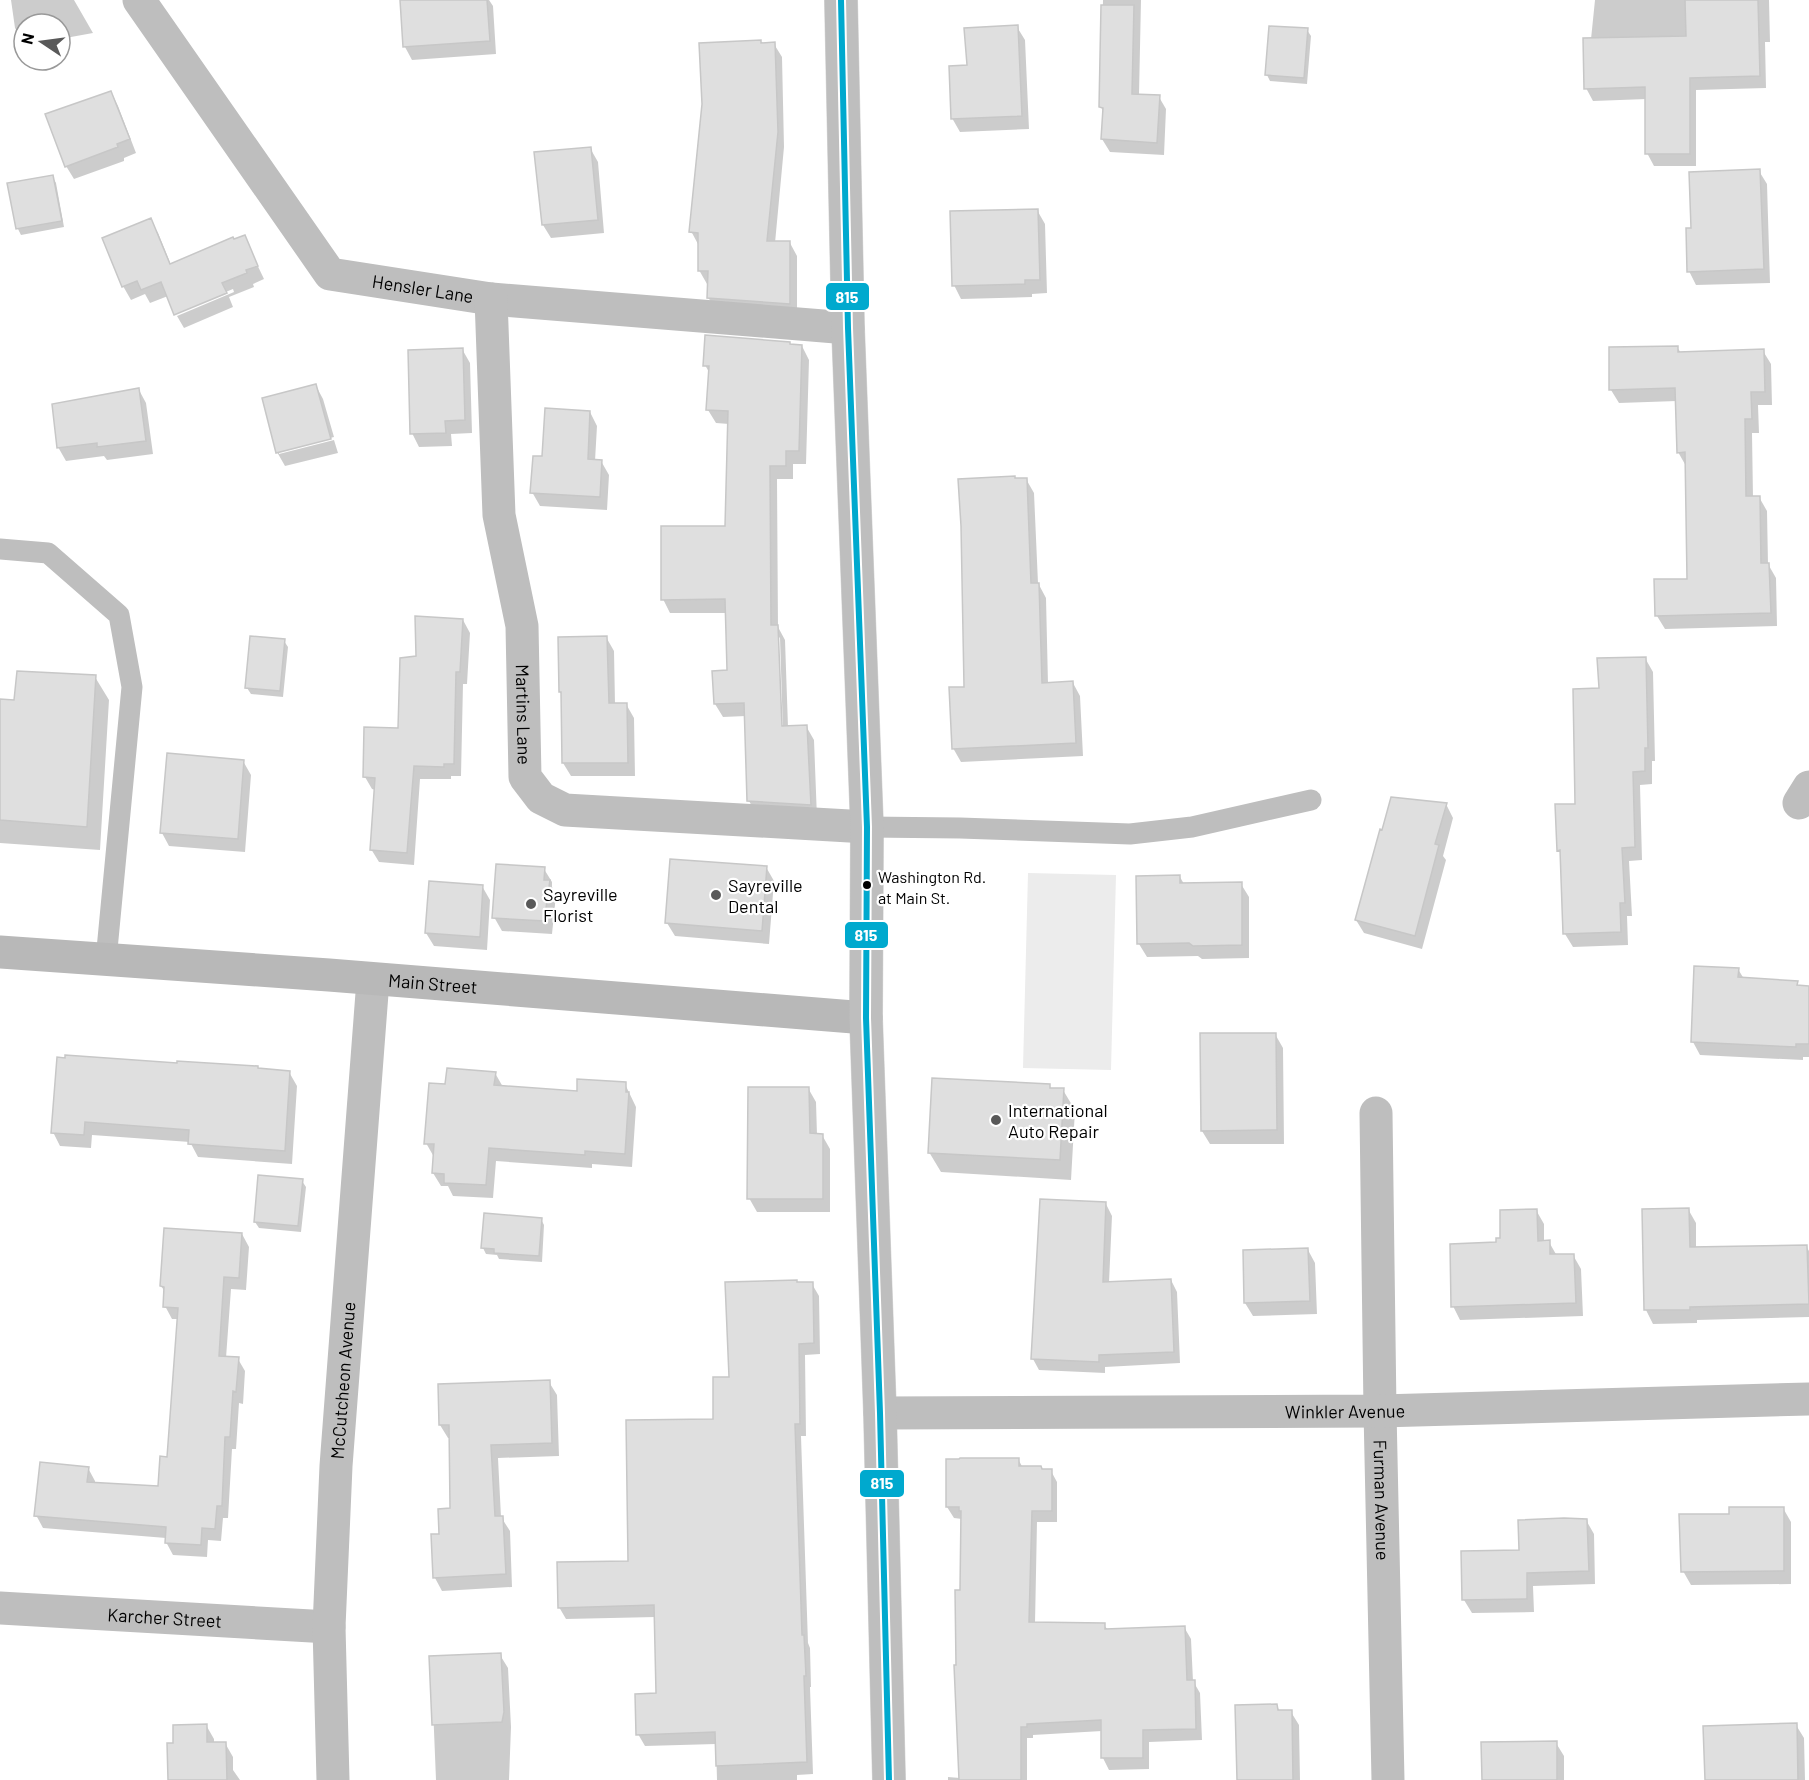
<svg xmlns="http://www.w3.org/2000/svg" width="1809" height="1780" viewBox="0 0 1809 1780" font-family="Barlow,sans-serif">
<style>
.green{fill:#ececec}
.shadow{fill:#0003;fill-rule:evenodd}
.building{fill:#dfdfdf;stroke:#c7c7c7;stroke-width:1.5}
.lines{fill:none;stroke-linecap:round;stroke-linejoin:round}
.primary-casing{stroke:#dbdbdb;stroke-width:34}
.lane{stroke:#bebebe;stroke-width:21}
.street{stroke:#bebebe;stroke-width:33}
.secondary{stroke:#b8b8b8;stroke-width:33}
.primary{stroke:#bebebe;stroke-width:33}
.bus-1-casing{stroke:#fff;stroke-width:10}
.bus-1{stroke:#00a9ce;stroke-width:6}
.bus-dot{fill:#000;stroke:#fff;stroke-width:2}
.poi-dot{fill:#595959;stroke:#fff;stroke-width:2}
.labels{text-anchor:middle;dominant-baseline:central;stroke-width:4.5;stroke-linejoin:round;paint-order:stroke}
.bus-label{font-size:16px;fill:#000;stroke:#fff;text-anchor:start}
.street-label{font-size:18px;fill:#000;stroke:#fff}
.poi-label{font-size:18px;fill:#000;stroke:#fff;text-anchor:start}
.line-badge{stroke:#fff;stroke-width:2}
.badge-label{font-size:16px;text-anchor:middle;font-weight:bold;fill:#fff}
</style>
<rect width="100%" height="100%" fill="#fff"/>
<path class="green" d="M 1028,873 L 1116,875 L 1111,1070 L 1023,1068 Z"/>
<path class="shadow" d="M 11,0 L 74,0 L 93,33 L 60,39 L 60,24 L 24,24 L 23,41 L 15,28 Z
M 401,0 L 489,0 L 493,6 L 496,54 L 412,60 L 405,47 Z
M 1103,0 L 1141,0 L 1139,95 L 1159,97 L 1166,109 L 1164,155 L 1110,152 L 1102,139 L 1104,113 L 1101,107 Z
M 1595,0 L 1769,0 L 1770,42 L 1765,42 L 1766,88 L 1696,90 L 1696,166 L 1654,166 L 1647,153 L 1647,99 L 1593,101 L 1586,88 Z
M 1017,27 L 1025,40 L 1029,129 L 960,132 L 952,118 L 968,67 Z
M 1307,30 L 1311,36 L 1307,84 L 1270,81 L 1267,75 Z
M 774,44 L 782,57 L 784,147 L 775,243 L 790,243 L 797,256 L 797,317 L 716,311 L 708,297 L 709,284 L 707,284 L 699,270 L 699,246 L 691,231 L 762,45 Z
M 111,92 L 118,106 L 136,153 L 124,158 L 124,161 L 74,179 L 66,166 Z
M 590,148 L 598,162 L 604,233 L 551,238 L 543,225 L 535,153 Z
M 1759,171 L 1767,184 L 1770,283 L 1696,285 L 1689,271 L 1693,229 Z
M 52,176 L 56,183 L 64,227 L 21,235 L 18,229 L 9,184 Z
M 1037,210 L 1045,224 L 1047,293 L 1032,294 L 1032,297 L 961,299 L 954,285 Z
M 150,220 L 158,233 L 171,265 L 244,237 L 264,279 L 253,284 L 254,287 L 229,297 L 233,307 L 184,328 L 177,316 L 234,292 L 233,289 L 175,313 L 168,296 L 150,303 L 145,294 L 131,300 L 123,286 Z
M 790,346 L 802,346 L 809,360 L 806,464 L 793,464 L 793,479 L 777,479 L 778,627 L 785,640 L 788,727 L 806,726 L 814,740 L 817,818 L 757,815 L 749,801 L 746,716 L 723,717 L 715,704 L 728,671 L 727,613 L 670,613 L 663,599 L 727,527 L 729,424 L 716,423 L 708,410 L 710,374 L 705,365 ZM 777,635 L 780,638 L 783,733 L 780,733 Z
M 1677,347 L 1681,353 L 1763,351 L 1771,364 L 1772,405 L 1758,405 L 1759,433 L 1752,433 L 1753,498 L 1759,497 L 1767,511 L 1768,564 L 1776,578 L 1777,626 L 1665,629 L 1657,616 L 1689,580 L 1686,466 L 1678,452 L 1677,401 L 1619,403 L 1611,390 Z
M 462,349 L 470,363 L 472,433 L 451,434 L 452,446 L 419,447 L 412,433 Z
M 316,386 L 323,399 L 334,437 L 279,451 L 279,454 L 334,440 L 338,453 L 285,466 L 277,452 Z
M 139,390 L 146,403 L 153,454 L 107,460 L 104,456 L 66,461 L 58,447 Z
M 590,412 L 597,426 L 595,461 L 601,461 L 609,475 L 607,510 L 540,506 L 532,492 L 544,458 Z
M 1026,479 L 1034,493 L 1038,583 L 1046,598 L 1048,684 L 1073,683 L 1080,696 L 1083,756 L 961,762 L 953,748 L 966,688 Z
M 463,620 L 470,633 L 467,684 L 463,684 L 461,776 L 451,776 L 451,779 L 420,779 L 414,865 L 379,862 L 371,849 L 376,790 L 372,789 L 365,777 L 399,729 L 418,657 Z
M 606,637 L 614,651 L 615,704 L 626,704 L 634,718 L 635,776 L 571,776 L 563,763 L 563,696 L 560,692 Z
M 284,641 L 288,647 L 283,697 L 251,694 L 247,688 Z
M 1645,658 L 1653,672 L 1655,761 L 1652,761 L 1652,784 L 1640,785 L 1642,860 L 1629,861 L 1632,916 L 1627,916 L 1628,945 L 1573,947 L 1565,934 L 1562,856 L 1559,850 L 1577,805 L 1600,690 Z
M 95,677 L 109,700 L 100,850 L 0,843 L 0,701 L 16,702 Z
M 243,761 L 251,775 L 245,852 L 169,846 L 162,833 Z
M 1446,804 L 1453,818 L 1443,856 L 1446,860 L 1422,949 L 1364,933 L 1356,920 Z
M 766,867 L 774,881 L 769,944 L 675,936 L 667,923 Z
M 544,869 L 552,882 L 552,887 L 556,895 L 552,934 L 502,931 L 494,917 Z
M 1180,877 L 1184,884 L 1241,884 L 1249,897 L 1249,958 L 1202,959 L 1198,956 L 1147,957 L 1139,944 L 1137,878 Z
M 482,886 L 490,900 L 487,950 L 434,946 L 426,933 Z
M 1738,969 L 1744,979 L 1797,982 L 1799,987 L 1809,987 L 1809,1057 L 1803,1057 L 1803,1060 L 1700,1055 L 1693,1042 Z
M 1275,1034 L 1283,1048 L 1284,1144 L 1210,1144 L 1202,1131 Z
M 66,1059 L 289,1072 L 297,1086 L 292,1164 L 198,1157 L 190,1142 L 92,1135 L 91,1148 L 60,1146 L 53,1132 Z
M 495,1073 L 503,1087 L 578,1092 L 625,1084 L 636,1107 L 632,1167 L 592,1164 L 592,1168 L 496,1161 L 493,1198 L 453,1196 L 448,1186 L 441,1186 L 433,1173 L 434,1157 L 426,1143 L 447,1086 Z
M 1049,1086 L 1051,1089 L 1063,1090 L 1075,1110 L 1071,1180 L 941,1172 L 929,1152 Z
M 808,1088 L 816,1102 L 817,1135 L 822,1135 L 830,1149 L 830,1212 L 757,1212 L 749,1198 Z
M 302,1181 L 306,1187 L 301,1232 L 259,1228 L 255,1222 Z
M 1106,1204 L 1112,1216 L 1109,1283 L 1171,1280 L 1177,1292 L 1180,1363 L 1105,1367 L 1105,1373 L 1039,1370 L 1033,1359 Z
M 1688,1209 L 1696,1223 L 1696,1248 L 1806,1246 L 1809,1251 L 1809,1317 L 1697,1320 L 1697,1323 L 1653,1324 L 1646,1310 L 1644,1210 Z
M 1536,1210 L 1544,1224 L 1544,1242 L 1549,1242 L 1557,1256 L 1573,1255 L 1581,1269 L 1583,1316 L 1460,1320 L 1453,1306 L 1502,1239 Z
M 541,1219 L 544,1225 L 542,1262 L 499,1259 L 497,1255 L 486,1254 L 483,1248 Z
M 242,1234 L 249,1247 L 246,1290 L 231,1289 L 226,1358 L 238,1359 L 245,1371 L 243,1404 L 239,1403 L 236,1449 L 232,1449 L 228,1518 L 223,1518 L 221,1541 L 208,1540 L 207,1557 L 173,1555 L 166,1542 L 166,1538 L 43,1528 L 36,1515 L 88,1468 L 95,1481 L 95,1484 L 159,1488 L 169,1458 L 179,1319 L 172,1319 L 165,1306 L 166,1293 L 161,1286 Z
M 1308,1250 L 1315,1263 L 1317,1314 L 1253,1316 L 1245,1303 Z
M 797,1284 L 812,1284 L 819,1296 L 820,1354 L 805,1355 L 806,1436 L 801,1436 L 808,1643 L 810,1648 L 811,1687 L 810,1687 L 813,1774 L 797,1775 L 797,1780 L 717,1780 L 716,1744 L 645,1746 L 638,1734 L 657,1695 L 656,1617 L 566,1619 L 559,1607 L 630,1562 L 715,1420 L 731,1378 Z
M 549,1382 L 557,1395 L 559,1456 L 498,1458 L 501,1517 L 510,1531 L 512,1587 L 442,1591 L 435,1578 L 441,1535 L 451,1510 L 450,1438 L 448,1438 L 440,1425 Z
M 1018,1459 L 1023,1468 L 1051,1471 L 1057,1482 L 1057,1522 L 1037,1522 L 1035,1624 L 1104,1625 L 1108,1630 L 1184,1627 L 1191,1639 L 1193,1681 L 1200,1693 L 1202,1740 L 1149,1742 L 1149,1769 L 1109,1770 L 1103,1758 L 1102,1731 L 1033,1735 L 1033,1738 L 1027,1738 L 1027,1780 L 948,1780 L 948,1777 L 960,1778 L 958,1666 L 961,1592 L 962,1519 L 954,1518 L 947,1507 Z
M 1783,1508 L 1791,1522 L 1791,1584 L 1691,1585 L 1683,1571 L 1730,1515 Z
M 1586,1520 L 1594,1534 L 1595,1584 L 1533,1586 L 1534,1612 L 1472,1613 L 1464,1600 L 1521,1551 Z
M 500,1655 L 508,1668 L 511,1727 L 509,1780 L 436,1780 L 431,1658 Z
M 1277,1706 L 1280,1712 L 1291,1712 L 1299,1725 L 1300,1780 L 1239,1780 Z
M 206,1725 L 214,1739 L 214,1743 L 225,1743 L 233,1757 L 233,1770 L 240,1780 L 170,1780 L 175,1744 Z
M 1796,1725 L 1804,1738 L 1805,1780 L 1706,1780 Z
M 1556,1743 L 1564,1756 L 1564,1780 L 1484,1780 Z"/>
<path class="building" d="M 400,0 L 487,0 L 490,41 L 403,47 Z
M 1685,0 L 1758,0 L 1760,76 L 1690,78 L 1690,154 L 1645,154 L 1645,87 L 1584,89 L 1583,38 L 1686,36 Z
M 1101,5 L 1134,5 L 1132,94 L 1160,95 L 1157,143 L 1101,139 L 1103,108 L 1099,107 Z
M 1018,25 L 1022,116 L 951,119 L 949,66 L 967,65 L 964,28 Z
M 1269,26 L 1308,28 L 1304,78 L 1265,75 Z
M 761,40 L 761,43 L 775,42 L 778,132 L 767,241 L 790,241 L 790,304 L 707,298 L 708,271 L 698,271 L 698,233 L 689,232 L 702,104 L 699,43 Z
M 111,91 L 130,139 L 117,144 L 118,147 L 65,167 L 45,114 Z
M 591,147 L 598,220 L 542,225 L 534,152 Z
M 1760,169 L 1764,269 L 1687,272 L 1686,228 L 1691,228 L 1689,172 Z
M 53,175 L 62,221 L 16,229 L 7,183 Z
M 1038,209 L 1040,280 L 1025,280 L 1025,284 L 952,286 L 950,211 Z
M 151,218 L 170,264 L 233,237 L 234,239 L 245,235 L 258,266 L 246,270 L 247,273 L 222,283 L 227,293 L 174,315 L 161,282 L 141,290 L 137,281 L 122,287 L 102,238 Z
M 705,335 L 790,342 L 790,344 L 802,345 L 799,451 L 786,451 L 786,466 L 770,466 L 771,625 L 778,625 L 782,726 L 807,725 L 811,805 L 747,801 L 744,703 L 714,704 L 712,671 L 727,670 L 725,599 L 661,600 L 661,526 L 725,526 L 728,411 L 706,410 L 709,366 L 703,366 Z
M 1678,346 L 1678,352 L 1764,349 L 1765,392 L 1751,392 L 1752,419 L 1745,419 L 1746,496 L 1760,496 L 1761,563 L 1769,563 L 1771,613 L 1655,616 L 1654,579 L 1687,579 L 1685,452 L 1677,453 L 1675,388 L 1609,390 L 1609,347 Z
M 463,348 L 465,420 L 445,421 L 446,433 L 410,434 L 408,350 Z
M 316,384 L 331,439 L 276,453 L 262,398 Z
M 139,388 L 146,441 L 97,447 L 97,443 L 57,448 L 52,404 Z
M 545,408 L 590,411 L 588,459 L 602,460 L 600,497 L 530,493 L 533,456 L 542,456 Z
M 1015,476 L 1015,478 L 1027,478 L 1031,583 L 1039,583 L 1042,683 L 1073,681 L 1076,743 L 952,749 L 949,687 L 964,687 L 961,526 L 958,479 Z
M 415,616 L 463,619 L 460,672 L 456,672 L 454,764 L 444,764 L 444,767 L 414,766 L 407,853 L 370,850 L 375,778 L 363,777 L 364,727 L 398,728 L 400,658 L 416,656 Z
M 250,636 L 285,639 L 280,691 L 245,688 Z
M 607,636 L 609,703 L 627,703 L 628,763 L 562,763 L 561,692 L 559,692 L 558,637 Z
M 1646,657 L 1648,748 L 1645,748 L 1645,771 L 1633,772 L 1635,847 L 1622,848 L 1625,903 L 1620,903 L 1621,932 L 1563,934 L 1560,850 L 1557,851 L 1555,804 L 1575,804 L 1573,689 L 1599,688 L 1597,658 Z
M 17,671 L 96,675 L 87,827 L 0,820 L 0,699 L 14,700 Z
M 167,753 L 244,760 L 238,839 L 160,833 Z
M 1391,797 L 1447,803 L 1435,844 L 1439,845 L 1415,936 L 1355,920 L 1380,829 L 1382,830 Z
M 670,859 L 767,866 L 762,931 L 665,923 Z
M 496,864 L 545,867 L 544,880 L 550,880 L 545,915 L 545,921 L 492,918 Z
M 1180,875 L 1180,883 L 1242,882 L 1242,945 L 1193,946 L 1189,943 L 1137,944 L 1136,876 Z
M 429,881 L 483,885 L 480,937 L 425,933 Z
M 1694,966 L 1739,968 L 1738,977 L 1798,981 L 1797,985 L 1809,986 L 1809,1044 L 1796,1044 L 1796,1047 L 1691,1042 Z
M 1200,1033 L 1276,1033 L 1277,1130 L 1201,1131 Z
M 65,1055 L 177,1063 L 177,1061 L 258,1066 L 258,1068 L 290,1071 L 285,1151 L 188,1144 L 189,1130 L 85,1122 L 84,1135 L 51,1133 L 57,1057 L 65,1058 Z
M 447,1068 L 496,1072 L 494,1085 L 577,1091 L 577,1079 L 626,1082 L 626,1092 L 629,1092 L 625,1154 L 585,1151 L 585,1155 L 489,1148 L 486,1185 L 444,1183 L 444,1174 L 432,1173 L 434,1144 L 424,1144 L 429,1083 L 445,1084 Z
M 932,1078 L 1050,1084 L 1050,1088 L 1064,1088 L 1060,1160 L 928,1153 Z
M 748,1087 L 809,1087 L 810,1133 L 823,1134 L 823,1199 L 747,1199 Z
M 258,1175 L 303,1179 L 298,1226 L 254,1222 Z
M 1040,1199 L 1106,1202 L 1103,1282 L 1171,1279 L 1174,1352 L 1099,1355 L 1099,1362 L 1031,1359 Z
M 1689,1208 L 1690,1247 L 1807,1245 L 1809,1304 L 1690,1307 L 1690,1310 L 1644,1310 L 1642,1209 Z
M 1537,1209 L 1538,1241 L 1550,1240 L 1550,1254 L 1574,1254 L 1576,1303 L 1451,1307 L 1450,1244 L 1496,1242 L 1496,1238 L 1500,1238 L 1500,1210 Z
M 484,1213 L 542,1218 L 539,1256 L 494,1253 L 494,1249 L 481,1248 Z
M 164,1228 L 242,1233 L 239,1278 L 224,1277 L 219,1356 L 239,1357 L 236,1392 L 233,1391 L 230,1437 L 225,1437 L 222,1506 L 217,1506 L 215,1529 L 202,1528 L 201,1545 L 165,1543 L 166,1527 L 34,1516 L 40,1462 L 89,1467 L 87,1482 L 158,1486 L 160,1456 L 167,1457 L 178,1308 L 163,1307 L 164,1287 L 160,1286 Z
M 1308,1248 L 1310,1301 L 1244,1303 L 1243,1250 Z
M 797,1280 L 797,1282 L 813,1282 L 814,1343 L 799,1344 L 800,1424 L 795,1424 L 802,1635 L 804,1635 L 806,1676 L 804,1676 L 807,1762 L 716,1766 L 715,1732 L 636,1735 L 635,1694 L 656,1693 L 654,1605 L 558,1608 L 557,1562 L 628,1561 L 626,1420 L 713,1419 L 713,1377 L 729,1377 L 725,1282 Z
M 550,1380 L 552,1443 L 491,1445 L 495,1516 L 503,1516 L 506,1574 L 433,1578 L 431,1534 L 439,1534 L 438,1509 L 450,1508 L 449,1425 L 439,1425 L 438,1384 Z
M 960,1458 L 1019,1458 L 1019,1466 L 1041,1466 L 1042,1469 L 1052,1469 L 1052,1511 L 1032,1511 L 1029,1622 L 1105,1623 L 1105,1629 L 1185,1626 L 1187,1680 L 1195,1680 L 1196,1729 L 1143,1730 L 1143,1758 L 1101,1758 L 1101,1720 L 1027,1724 L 1027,1727 L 1021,1727 L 1021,1780 L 959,1780 L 954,1665 L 956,1665 L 955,1590 L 960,1590 L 961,1511 L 959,1511 L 959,1507 L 946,1507 L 946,1459 L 959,1459 Z
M 1729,1507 L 1784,1507 L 1784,1571 L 1681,1572 L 1679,1514 L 1729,1514 Z
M 1564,1518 L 1587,1519 L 1589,1571 L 1527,1573 L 1527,1599 L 1462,1600 L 1461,1551 L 1519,1550 L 1518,1520 Z
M 501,1653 L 504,1712 L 502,1722 L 432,1725 L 429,1656 Z
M 1277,1704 L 1278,1710 L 1292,1710 L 1293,1780 L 1237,1780 L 1235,1705 Z
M 1797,1723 L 1798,1780 L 1705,1780 L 1703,1726 Z
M 207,1724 L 207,1742 L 226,1742 L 227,1780 L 168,1780 L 167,1743 L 173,1743 L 173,1725 Z
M 1557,1741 L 1557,1780 L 1482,1780 L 1481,1742 Z"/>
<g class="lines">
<g class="primary-casing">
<path id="primary" d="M 841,0 L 848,328 L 867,827 L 866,1018 L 880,1413 L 889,1780"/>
</g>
<path class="lane" d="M 0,549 L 48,553 L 119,615 L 132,687 L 106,960
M 867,827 L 960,828 L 1130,834 L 1192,827 L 1311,800"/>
<g class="street">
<path id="s1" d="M 139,0 L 330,274 L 491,299 L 848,328"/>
<path id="s2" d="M 491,299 L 499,515 L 522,626 L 525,777 L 541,798 L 565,810 L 867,827"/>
<path d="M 1799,803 L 1809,787"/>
<path id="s3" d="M 1376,1113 L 1380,1411 L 1388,1780"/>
<path id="s4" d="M 880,1413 L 1380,1411 L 1809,1399"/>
<path id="s5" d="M 0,1608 L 329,1627"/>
<path id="s6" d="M 333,1780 L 329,1627 L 336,1466 L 373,980"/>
</g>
<path class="secondary" id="s7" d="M 0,952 L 329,975 L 866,1018"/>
<use href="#primary" class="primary"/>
<g class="bus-1-casing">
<path id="bus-1" d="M 841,0 L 848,328 L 867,827 L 866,1018 L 880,1413 L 889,1780"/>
</g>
<use href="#bus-1" class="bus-1"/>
</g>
<circle class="bus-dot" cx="867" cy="885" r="5"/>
<g class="poi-dot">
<circle cx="716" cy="895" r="6"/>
<circle cx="531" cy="904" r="6"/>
<circle cx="996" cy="1120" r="6"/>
</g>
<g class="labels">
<g class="bus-label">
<text x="878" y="876">Washington Rd.<tspan x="878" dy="21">at Main St.</tspan></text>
</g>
<g class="street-label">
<text stroke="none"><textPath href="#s1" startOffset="428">Hensler Lane</textPath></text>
<text stroke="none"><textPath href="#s2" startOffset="418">Martins Lane</textPath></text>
<text stroke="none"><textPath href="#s7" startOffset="434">Main Street</textPath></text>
<text stroke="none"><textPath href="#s6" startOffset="400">McCutcheon Avenue</textPath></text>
<text stroke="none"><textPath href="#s4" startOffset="465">Winkler Avenue</textPath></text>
<text stroke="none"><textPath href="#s3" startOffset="387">Furman Avenue</textPath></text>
<text stroke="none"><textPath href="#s5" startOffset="165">Karcher Street</textPath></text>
</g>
<g class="poi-label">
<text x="728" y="885">Sayreville<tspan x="728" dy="21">Dental</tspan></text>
<text x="543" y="894">Sayreville<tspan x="543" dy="21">Florist</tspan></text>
<text x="1008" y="1110">International<tspan x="1008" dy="21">Auto Repair</tspan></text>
</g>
</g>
<g class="line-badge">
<rect x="825" y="282" width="45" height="29" rx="6" fill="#00a9ce"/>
<rect x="844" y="921" width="45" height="28" rx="6" fill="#00a9ce"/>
<rect x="859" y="1469" width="46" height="29" rx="6" fill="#00a9ce"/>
</g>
<g class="badge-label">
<text x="847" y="303">815</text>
<text x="866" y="941">815</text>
<text x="882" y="1489">815</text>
</g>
<g transform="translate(42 42) rotate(283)"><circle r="28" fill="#ffffff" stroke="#999999" stroke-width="1.5"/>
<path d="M0-4.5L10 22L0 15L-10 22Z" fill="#595959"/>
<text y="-9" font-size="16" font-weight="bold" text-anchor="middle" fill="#000000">N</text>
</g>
</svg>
